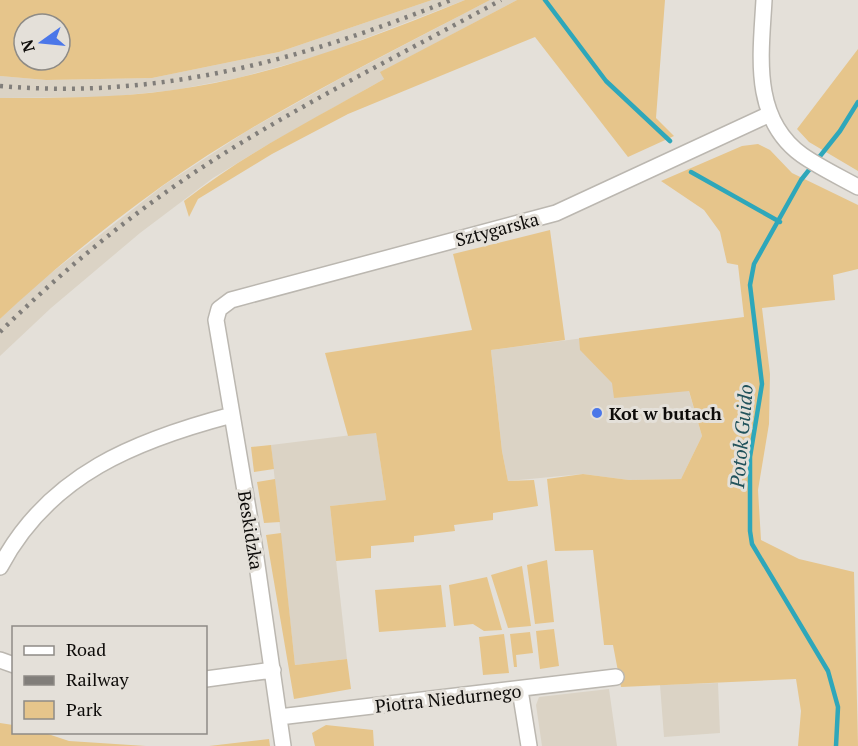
<svg xmlns="http://www.w3.org/2000/svg" width="858" height="746" viewBox="0 0 858 746" font-family="'PT Serif',serif">
<style>
.built{fill:#dbd3c5}
.green{fill:#e6c58b;fill-rule:evenodd}
.lines{fill:none;stroke-linecap:round;stroke-linejoin:round}
.stream{stroke:#2ea7ba;stroke-width:4.5}
.minor-casing{stroke:#bbb7b0;stroke-width:18}
.minor{stroke:#fff;stroke-width:15}
.rail{stroke:#817e7a;stroke-width:4.5;stroke-dasharray:3 6;stroke-linecap:butt}
.poi-dot{fill:#4b77e9;stroke:#e4e0d9;stroke-width:2}
.labels{text-anchor:middle;dominant-baseline:central;stroke-width:6;stroke-linejoin:round;paint-order:stroke}
.street-label{font-size:18px;fill:#0d0b09;stroke:#e4e0d9}
.poi-label{font-size:18px;font-weight:bold;fill:#0d0b09;stroke:#e4e0d9;text-anchor:start}
.water-label{font-size:20px;font-style:italic;fill:#22535c;stroke:#e4e0d9}
</style>
<rect width="100%" height="100%" fill="#e4e0d9"/>
<path class="built" d="M 432,0 L 465,0 L 322,55 L 238,78 L 175,90 L 108,97 L 0,98 L 0,76 L 46,80 L 152,78 L 279,52 Z
M 490,0 L 517,0 L 381,72 L 384,79 L 262,148 L 213,178 L 140,233 L 51,308 L 0,356 L 0,319 L 37,284 L 164,185 L 247,131 L 341,78 Z
M 670,327 L 702,436 L 681,479 L 629,480 L 583,474 L 508,481 L 502,451 L 491,350 Z
M 376,432 L 386,500 L 330,506 L 347,659 L 295,665 L 271,445 Z
M 718,683 L 720,733 L 664,737 L 660,685 Z
M 609,689 L 617,746 L 542,746 L 536,705 L 539,697 Z"/>
<path class="green" d="M 0,0 L 432,0 L 279,52 L 152,78 L 46,80 L 0,76 ZM 24,24 L 60,24 L 60,60 L 24,60 Z
M 465,0 L 490,0 C 379,58 264,114 162,186 C 105,227 51,271 0,319 L 0,98 C 58,98 116,98 173,90 C 275,76 371,38 465,0 Z
M 517,0 L 665,0 L 656,118 L 674,136 L 628,157 L 535,37 L 348,114 L 272,154 L 198,199 L 189,217 L 184,201 C 245,153 316,118 384,79 L 380,72 Z
M 858,49 L 858,171 L 809,142 L 797,129 Z
M 758,144 L 770,150 L 792,173 L 858,205 L 858,269 L 833,275 L 835,300 L 762,308 L 770,374 L 769,424 L 758,490 L 761,540 L 799,559 L 854,572 L 858,746 L 798,746 L 801,711 L 796,679 L 621,687 L 613,645 L 604,645 L 593,550 L 555,551 L 547,479 L 583,474 L 629,480 L 681,479 L 702,436 L 689,391 L 614,398 L 612,383 L 580,350 L 579,338 L 744,317 L 738,265 L 727,263 L 720,232 L 704,210 L 661,181 L 742,146 Z
M 550,230 L 565,340 L 491,350 L 502,451 L 508,481 L 534,480 L 538,506 L 493,513 L 493,520 L 454,525 L 455,531 L 414,536 L 414,542 L 371,546 L 371,558 L 336,561 L 330,506 L 386,500 L 376,433 L 348,436 L 325,353 L 472,330 L 453,254 Z
M 271,445 L 274,469 L 254,472 L 251,447 Z
M 275,479 L 280,522 L 264,523 L 257,482 Z
M 281,533 L 295,665 L 347,659 L 351,689 L 294,699 L 266,535 Z
M 547,560 L 554,622 L 535,624 L 527,565 Z
M 522,566 L 531,626 L 508,628 L 491,575 Z
M 487,577 L 502,630 L 484,631 L 473,624 L 454,626 L 449,585 Z
M 441,585 L 446,627 L 379,632 L 375,590 Z
M 554,629 L 559,666 L 540,669 L 536,631 Z
M 530,632 L 533,653 L 516,655 L 517,667 L 514,667 L 510,634 Z
M 504,634 L 509,673 L 483,675 L 479,637 Z
M 0,723 L 13,725 L 14,732 L 45,733 L 69,741 L 146,746 L 0,746 Z
M 326,725 L 373,730 L 374,746 L 315,746 L 312,733 Z
M 269,739 L 270,746 L 209,746 Z"/>
<g class="lines">
<path class="stream" d="M 545,0 L 606,81 L 670,141
M 691,172 L 780,222
M 836,746 L 838,707 L 828,671 L 752,544 L 750,531 L 750,457 L 762,384 L 750,285 L 754,264 L 801,180 L 840,131 L 858,102"/>
<g class="minor-casing">
<path id="minor" d="M 764,0 C 761,54 751,118 802,155 C 819,167 840,177 858,187
M 0,567 C 49,474 137,440 232,415
M 0,660 L 14,665
M 206,679 L 273,670
M 520,690 L 529,746
M 279,717 L 616,677
M 283,746 L 254,544 L 216,320 L 219,309 L 231,300 L 556,213 L 770,114"/>
</g>
<use href="#minor" class="minor"/>
<path class="rail" d="M 0,86 C 161,100 303,59 451,0
M 0,332 C 67,266 143,204 223,154 C 313,98 409,50 501,0"/>
</g>
<circle class="poi-dot" cx="597" cy="413" r="6"/>
<g class="labels">
<g class="street-label">
<text transform="translate(497 229) rotate(-15)">Sztygarska</text>
<text transform="translate(251 530) rotate(81)">Beskidzka</text>
<text transform="translate(448 698) rotate(-6)">Piotra Niedurnego</text>
</g>
<g class="poi-label">
<text x="609" y="413">Kot w butach</text>
</g>
<g class="water-label">
<text transform="translate(741 436) rotate(-85)">Potok Guido</text>
</g>
</g>
<rect x="12" y="626" width="195" height="108" fill="#e4e0d9" stroke="#8e8b86" stroke-width="1.5"/>
<rect x="24" y="646" width="30" height="9" fill="#ffffff" stroke="#8e8b86" stroke-width="1.5"/>
<text x="66" y="656" font-size="18" fill="#0d0b09">Road</text>
<rect x="24" y="676" width="30" height="9" fill="#817e7a" stroke="#8e8b86" stroke-width="1.5"/>
<text x="66" y="686" font-size="18" fill="#0d0b09">Railway</text>
<rect x="24" y="701" width="30" height="18" fill="#e6c58b" stroke="#8e8b86" stroke-width="1.5"/>
<text x="66" y="716" font-size="18" fill="#0d0b09">Park</text>
<g transform="translate(42 42) rotate(255)"><circle r="28" fill="#e4e0d9" stroke="#8e8b86" stroke-width="1.5"/>
<path d="M0-4.5L10 22L0 15L-10 22Z" fill="#4b77e9"/>
<text y="-9" font-size="16" font-weight="bold" text-anchor="middle" fill="#0d0b09">N</text>
</g>
</svg>
